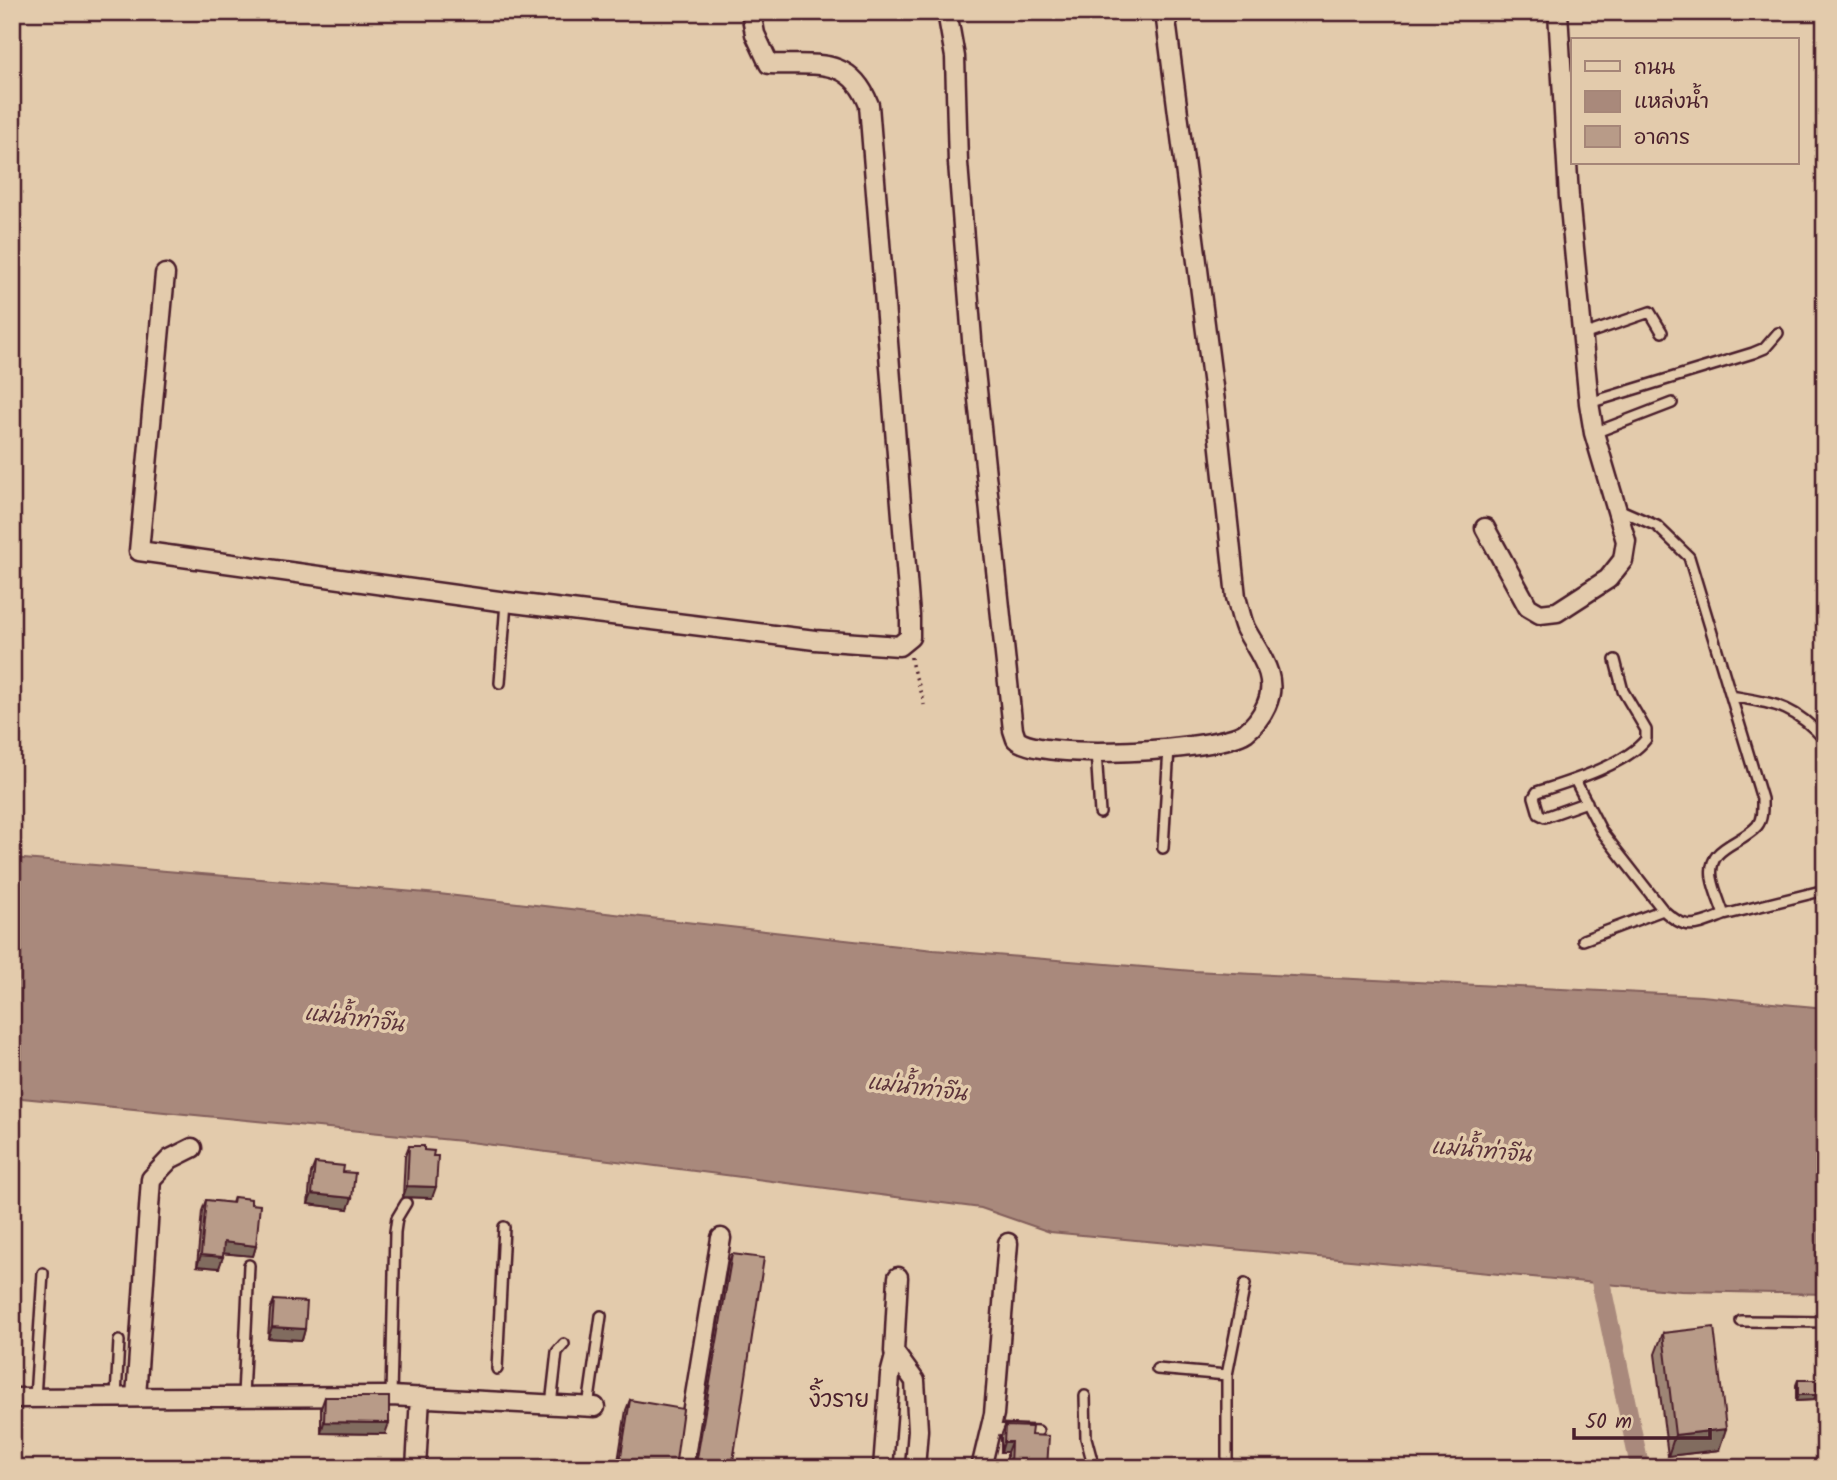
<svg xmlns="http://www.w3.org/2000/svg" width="1837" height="1480" viewBox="0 0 1837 1480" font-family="Kalam,'Playpen Sans Thai',sans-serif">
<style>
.water{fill:#a9897b;stroke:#835f5b;stroke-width:2}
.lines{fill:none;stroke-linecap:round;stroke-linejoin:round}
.canal{stroke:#a9897b;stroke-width:19}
.lane-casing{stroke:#4a1f2b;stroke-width:14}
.street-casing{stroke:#4a1f2b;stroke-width:23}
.path{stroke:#4a1f2b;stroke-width:3.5;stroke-dasharray:2 5;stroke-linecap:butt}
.lane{stroke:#e3cbac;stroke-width:9}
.street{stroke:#e3cbac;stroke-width:18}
.wall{fill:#9e8575;stroke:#4a1f2b;stroke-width:2}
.shaded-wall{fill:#816c5f;stroke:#4a1f2b;stroke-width:2}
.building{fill:#b89b88;stroke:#4a1f2b;stroke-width:2}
.labels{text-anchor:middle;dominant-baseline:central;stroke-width:7;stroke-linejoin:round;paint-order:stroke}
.water-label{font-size:21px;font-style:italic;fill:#5d343b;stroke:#e3cbac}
.quarter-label{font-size:23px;fill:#4a1f2b;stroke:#e3cbac}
</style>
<rect width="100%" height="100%" fill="#e3cbac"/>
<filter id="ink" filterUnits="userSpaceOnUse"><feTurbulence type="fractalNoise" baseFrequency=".0143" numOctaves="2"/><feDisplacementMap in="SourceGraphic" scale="14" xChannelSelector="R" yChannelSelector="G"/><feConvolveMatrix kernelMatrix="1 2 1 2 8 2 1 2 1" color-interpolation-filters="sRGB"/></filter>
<g filter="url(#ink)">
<path class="water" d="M 12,858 L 439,894 L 934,950 L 1193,971 L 1702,996 L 1825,1008 L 1825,1294 L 1681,1291 L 1050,1232 L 981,1208 L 462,1141 L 12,1097 Z"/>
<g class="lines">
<path class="canal" d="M 1596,1260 L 1640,1468"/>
<g class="lane-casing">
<path id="lane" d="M 1583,335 L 1650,312 L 1662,332
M 1589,403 L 1753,353 L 1765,348 L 1778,333
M 1594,433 L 1672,403
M 500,683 L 506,602
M 1731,696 C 1776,704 1794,705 1825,740
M 1096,751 L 1100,813
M 1575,780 L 1602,832 L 1663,910 C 1687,932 1695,926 1724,915 C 1720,903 1714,890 1712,878 C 1707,846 1740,845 1757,826 C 1763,819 1762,808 1762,799 L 1689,557 L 1657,526 L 1616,508
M 1587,802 L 1545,817 L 1539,814 L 1534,797 L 1537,792 C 1568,782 1626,765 1646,739 L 1646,730 L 1623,691 L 1615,660
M 1163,848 L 1169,748
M 1724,915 L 1825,890
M 1583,940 L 1663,910
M 1741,1321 L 1825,1322
M 497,1369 L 504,1227
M 1157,1369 L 1227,1375
M 243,1396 L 249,1265
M 391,1396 L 395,1232 L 397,1218 L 406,1203
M 1085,1396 L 1086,1438 L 1094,1468
M 116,1397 L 119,1341
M 35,1398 L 43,1273
M 551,1405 L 557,1352 L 564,1344
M 588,1407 L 601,1316
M 990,1429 L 1038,1431
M 1227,1468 L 1227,1375 L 1245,1284"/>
</g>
<g class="street-casing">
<path id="street" d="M 947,12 L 955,57 L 958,163 L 973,352 L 1013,730 L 1016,739 C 1038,762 1219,751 1246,732 C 1254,726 1262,715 1266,706 C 1280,676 1258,653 1245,628 C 1241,618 1239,607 1236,597 L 1215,402 L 1165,12
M 165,274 L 139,551 L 506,602 L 815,640 L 899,646 L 910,637 L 910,616 L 869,105 C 850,55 815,66 769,64 L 755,34 L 751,12
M 1485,528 L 1528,607 L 1540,614 L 1557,612 L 1608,579 L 1623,560 L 1626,541 L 1594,433 L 1589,403 L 1569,197 L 1558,12
M 898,1277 L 894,1352 L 915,1381 L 918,1430 L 915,1468
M 136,1397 L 151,1179 L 170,1159 L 192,1148
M 12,1398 L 391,1396 L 595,1407
M 416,1468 L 420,1397
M 683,1468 L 721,1238
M 883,1468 L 890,1375 L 895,1356
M 981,1468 L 994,1414 L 1008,1243"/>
</g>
<path class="path" d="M 911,657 C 912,675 922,686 924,705"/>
<use href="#lane" class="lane"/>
<use href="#street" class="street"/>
</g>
<path class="wall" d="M 409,1146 L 424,1150 L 432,1198 L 403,1197 L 405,1156 Z
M 315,1163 L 343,1172 L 348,1209 L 308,1204 L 311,1173 Z
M 234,1197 L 251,1204 L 256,1246 L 253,1256 L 223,1253 L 219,1268 L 197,1266 L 202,1211 L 206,1200 L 232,1203 Z
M 732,1254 L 732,1468 L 694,1465 L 728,1264 Z
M 274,1300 L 305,1329 L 302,1340 L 268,1338 L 270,1310 Z
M 1663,1333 L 1719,1450 L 1668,1456 L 1655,1354 Z
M 1824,1374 L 1825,1374 L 1825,1398 L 1821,1398 L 1822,1379 Z
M 1798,1380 L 1816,1395 L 1814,1400 L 1796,1401 L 1796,1385 Z
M 325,1397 L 385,1434 L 321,1433 L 321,1408 Z
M 630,1400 L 676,1461 L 683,1468 L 617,1468 L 626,1410 Z
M 1005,1426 L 1031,1435 L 1047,1468 L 1007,1468 L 1007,1452 L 1001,1452 L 1001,1436 Z"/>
<path class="shaded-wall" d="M 407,1186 L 436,1187 L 432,1198 L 403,1197 Z
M 312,1194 L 352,1198 L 348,1209 L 308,1204 Z
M 224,1242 L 256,1246 L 253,1256 L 220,1253 Z
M 201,1255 L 223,1257 L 219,1268 L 197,1266 Z
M 272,1327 L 305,1329 L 302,1340 L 268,1338 Z
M 1798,1395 L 1816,1395 L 1814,1400 L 1796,1401 Z
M 324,1422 L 389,1423 L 385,1434 L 321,1433 Z
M 1726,1429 L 1719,1450 L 1668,1456 L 1675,1435 Z
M 1004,1442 L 1011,1442 L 1007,1452 L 1001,1452 Z"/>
<path class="building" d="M 409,1146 L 424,1146 L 424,1150 L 434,1151 L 433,1156 L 438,1156 L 436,1187 L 407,1186 Z
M 315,1163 L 344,1166 L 343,1172 L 355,1173 L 352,1198 L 312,1194 Z
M 234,1197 L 251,1199 L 251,1204 L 260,1205 L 256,1246 L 224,1242 L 223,1257 L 201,1255 L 206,1200 L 233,1203 Z
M 732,1254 L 764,1258 L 732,1468 L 686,1468 L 696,1464 Z
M 274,1300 L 307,1302 L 305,1329 L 272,1327 Z
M 1714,1327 L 1726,1429 L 1675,1435 L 1663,1333 Z
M 1824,1374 L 1825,1374 L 1825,1393 L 1823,1393 Z
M 1798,1380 L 1816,1380 L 1816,1395 L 1798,1395 Z
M 325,1397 L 389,1397 L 389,1423 L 324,1422 Z
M 630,1400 L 683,1409 L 676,1461 L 683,1468 L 619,1468 Z
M 1005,1426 L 1032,1427 L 1031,1435 L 1049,1436 L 1047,1468 L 1020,1468 L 1010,1466 L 1011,1442 L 1004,1442 Z"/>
</g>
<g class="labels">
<g class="water-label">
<text transform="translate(354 1020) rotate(7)">แม่น้ำท่าจีน</text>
<text transform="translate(917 1089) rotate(7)">แม่น้ำท่าจีน</text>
<text transform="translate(1481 1152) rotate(5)">แม่น้ำท่าจีน</text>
</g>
<g class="quarter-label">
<text x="839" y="1401">งิ้วราย</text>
</g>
</g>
<rect width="1837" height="1480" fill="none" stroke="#e3cbac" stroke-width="42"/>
<rect x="21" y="21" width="1795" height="1438" fill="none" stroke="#4a1f2b" stroke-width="2.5" filter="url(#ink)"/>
<rect x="1571" y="38" width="228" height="126" fill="#e3cbac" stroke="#a68678" stroke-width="2"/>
<rect x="1585" y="61" width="35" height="10" fill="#e3cbac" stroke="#a68678" stroke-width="2"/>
<text x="1634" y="74" font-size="21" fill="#4a1f2b">ถนน</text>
<rect x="1585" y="91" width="35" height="21" fill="#a9897b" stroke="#a68678" stroke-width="2"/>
<text x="1634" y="108" font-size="21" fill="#4a1f2b">แหล่งน้ำ</text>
<rect x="1585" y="126" width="35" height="21" fill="#b89b88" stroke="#a68678" stroke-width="2"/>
<text x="1634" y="144" font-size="21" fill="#4a1f2b">อาคาร</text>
<path d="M1574 1428v10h136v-10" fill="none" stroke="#4a1f2b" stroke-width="3.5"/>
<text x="1585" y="1428" font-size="21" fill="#4a1f2b" stroke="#e3cbac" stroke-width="5" paint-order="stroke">50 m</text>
</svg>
